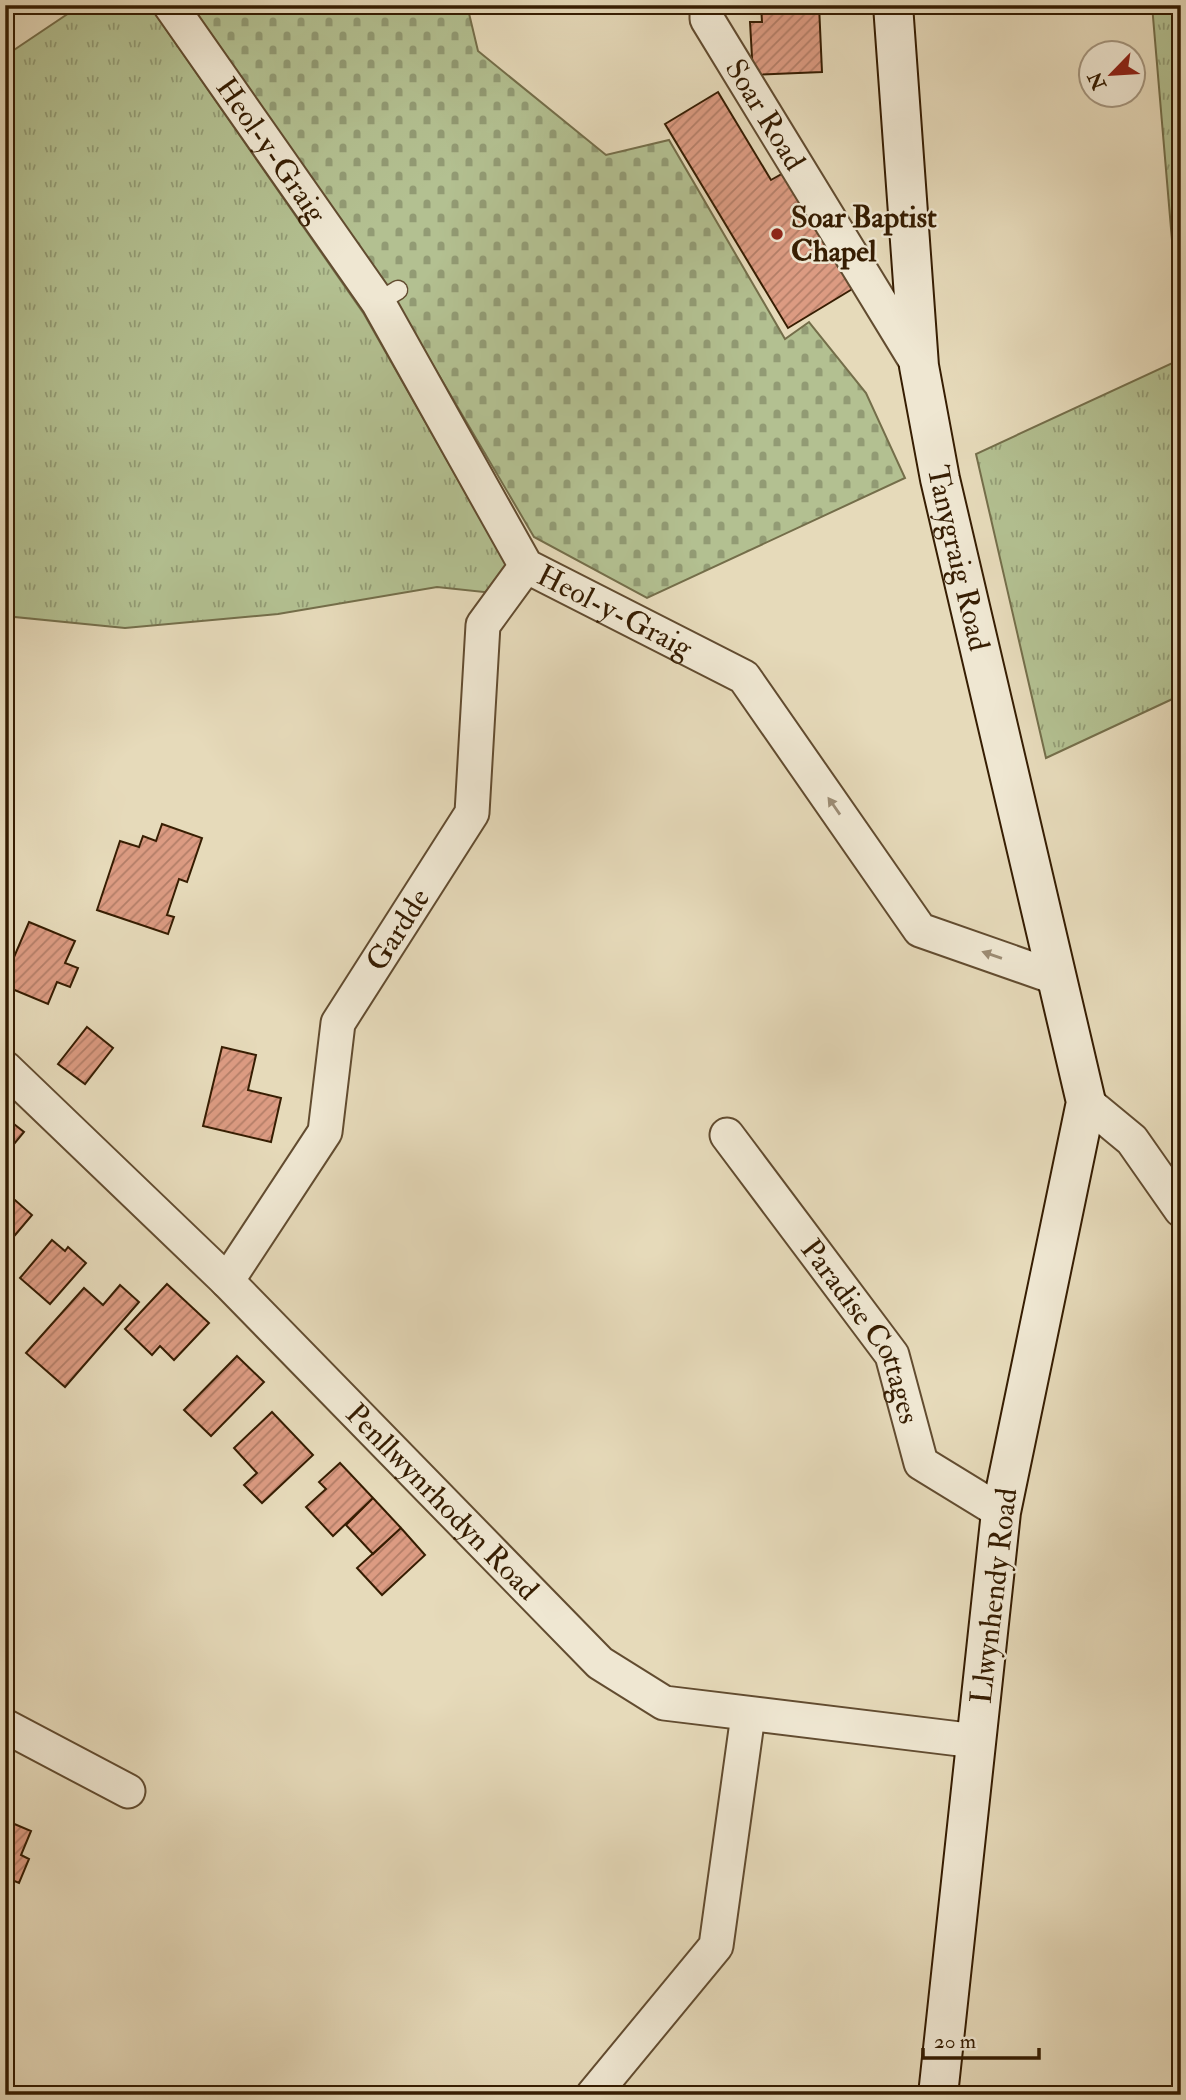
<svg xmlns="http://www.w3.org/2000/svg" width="1186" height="2100" viewBox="0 0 1186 2100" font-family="'IM FELL Double Pica',serif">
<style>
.grass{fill:url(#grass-tufts);stroke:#746e4a;stroke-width:2}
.cemetery{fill:url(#cemetery-stones);stroke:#746e4a;stroke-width:2}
.building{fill:url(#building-hatch);stroke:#361d02;stroke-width:2}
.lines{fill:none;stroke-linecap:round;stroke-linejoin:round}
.lane-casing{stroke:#624c30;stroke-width:21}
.street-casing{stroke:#624c30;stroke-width:37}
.secondary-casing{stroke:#361d02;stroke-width:42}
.lane{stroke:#efe7d2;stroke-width:18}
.street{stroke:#efe7d2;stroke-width:33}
.secondary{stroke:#efe7d2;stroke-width:38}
.oneway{fill:#9c8c74}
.poi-dot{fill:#8f2418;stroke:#efe7d2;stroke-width:2.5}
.labels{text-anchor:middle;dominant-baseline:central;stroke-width:5;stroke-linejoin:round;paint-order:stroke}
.street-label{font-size:30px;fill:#361d02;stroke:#efe7d2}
.poi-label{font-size:30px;font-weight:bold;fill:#361d02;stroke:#efe7d2;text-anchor:start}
</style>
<defs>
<pattern id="grass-tufts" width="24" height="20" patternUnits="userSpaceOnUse" patternTransform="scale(1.75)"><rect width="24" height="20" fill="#b3c091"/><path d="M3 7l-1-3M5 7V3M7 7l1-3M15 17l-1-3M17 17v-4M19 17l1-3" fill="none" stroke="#929b74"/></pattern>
<pattern id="cemetery-stones" width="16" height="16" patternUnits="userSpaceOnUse" patternTransform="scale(1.75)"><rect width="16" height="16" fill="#b3c091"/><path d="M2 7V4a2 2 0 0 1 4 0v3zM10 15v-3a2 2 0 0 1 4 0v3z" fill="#929b74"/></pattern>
<pattern id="building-hatch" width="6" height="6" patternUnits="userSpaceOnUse" patternTransform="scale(1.75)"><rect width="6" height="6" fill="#dc9b82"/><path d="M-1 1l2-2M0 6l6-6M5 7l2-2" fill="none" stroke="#b37e68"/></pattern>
</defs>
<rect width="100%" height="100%" fill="#e6daba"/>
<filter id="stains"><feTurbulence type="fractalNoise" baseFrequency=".00286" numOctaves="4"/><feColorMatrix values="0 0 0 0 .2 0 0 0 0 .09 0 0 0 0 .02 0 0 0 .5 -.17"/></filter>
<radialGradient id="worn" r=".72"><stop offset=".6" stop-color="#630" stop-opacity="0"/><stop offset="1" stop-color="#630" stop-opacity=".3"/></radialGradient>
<path class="grass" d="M 81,5 L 149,5 L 364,314 L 507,566 L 493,593 L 437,587 L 278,614 L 125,628 L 5,616 L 5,56 Z
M 1152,5 L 1181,5 L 1181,346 Z
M 1181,359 L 1181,695 L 1046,758 L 976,454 Z"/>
<path class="cemetery" d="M 191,5 L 467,5 L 478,51 L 606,155 L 669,140 L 785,339 L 809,322 L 866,393 L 905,478 L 647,598 L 534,537 L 386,285 Z"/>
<path class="building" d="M 761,5 L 819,5 L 822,72 L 753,75 L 750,22 L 762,22 Z
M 718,92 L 771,180 L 785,172 L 854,288 L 788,328 L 665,124 Z
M 162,824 L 202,838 L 187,882 L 179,879 L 167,915 L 174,917 L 168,934 L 97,910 L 120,841 L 139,847 L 143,836 L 156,841 Z
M 29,922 L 75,941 L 65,963 L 78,968 L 70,987 L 57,982 L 48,1004 L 5,986 L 5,978 Z
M 87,1027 L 113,1048 L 85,1084 L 58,1064 Z
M 222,1047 L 256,1055 L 248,1090 L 281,1098 L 271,1142 L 203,1126 Z
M 5,1117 L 24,1132 L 5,1155 Z
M 5,1198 L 11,1204 L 15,1200 L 32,1215 L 5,1247 Z
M 52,1240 L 65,1251 L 68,1247 L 86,1263 L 50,1304 L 20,1278 Z
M 167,1284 L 209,1323 L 174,1360 L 160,1346 L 152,1355 L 125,1329 Z
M 120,1285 L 139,1302 L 65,1387 L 26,1353 L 84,1288 L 103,1305 Z
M 237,1356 L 264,1382 L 211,1436 L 184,1410 Z
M 272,1412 L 313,1455 L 262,1503 L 244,1485 L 257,1473 L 234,1448 Z
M 340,1463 L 373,1498 L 333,1536 L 306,1507 L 326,1489 L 319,1482 Z
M 373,1498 L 401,1528 L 373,1554 L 346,1525 Z
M 401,1528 L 425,1555 L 382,1595 L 357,1568 Z
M 5,1820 L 31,1831 L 21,1855 L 29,1859 L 19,1883 L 5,1877 Z"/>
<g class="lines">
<g class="lane-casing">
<path id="lane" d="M 378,302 L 398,290"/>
</g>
<g class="street-casing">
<g id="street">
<path id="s1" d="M 170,5 L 378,302 L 526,566 L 744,677 L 920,930 L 1057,978"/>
<path id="s2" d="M 707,5 L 707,19 L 919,366"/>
<path id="s3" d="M 5,1068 L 227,1281 L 600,1663 L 664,1703 L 976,1741"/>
<path d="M 1086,1102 L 1132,1140 L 1181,1210"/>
<path id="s4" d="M 727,1135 L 892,1355 L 921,1463 L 1001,1512"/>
<path id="s5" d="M 227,1281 L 325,1132 L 338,1023 L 472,813 L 483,625 L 526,566"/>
<path d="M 5,1726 L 128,1791"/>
<path d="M 593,2095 L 716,1946 L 748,1715"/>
</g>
</g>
<g class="secondary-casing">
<g id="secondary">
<path id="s6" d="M 893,5 L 919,366 L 940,479 L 1086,1102 L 1001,1512 L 938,2095"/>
</g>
</g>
<use href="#lane" class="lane"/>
<use href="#street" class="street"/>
<use href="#secondary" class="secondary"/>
</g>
<defs><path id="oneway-solid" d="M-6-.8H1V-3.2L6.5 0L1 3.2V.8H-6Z" transform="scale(1.75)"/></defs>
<g class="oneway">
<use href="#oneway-solid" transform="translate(834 806) rotate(-125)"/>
<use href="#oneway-solid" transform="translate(992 955) rotate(-161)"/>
</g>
<circle class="poi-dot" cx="777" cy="234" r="7"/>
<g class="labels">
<g class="street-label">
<text stroke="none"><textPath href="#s2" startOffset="126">Soar Road</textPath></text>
<text stroke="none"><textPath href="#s1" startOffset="177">Heol-y-Graig</textPath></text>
<text stroke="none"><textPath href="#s6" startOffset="558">Tanygraig Road</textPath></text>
<text stroke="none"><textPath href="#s1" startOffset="765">Heol-y-Graig</textPath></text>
<text stroke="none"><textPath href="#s5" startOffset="399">Gardde</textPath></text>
<text stroke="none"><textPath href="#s4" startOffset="240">Paradise Cottages</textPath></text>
<text stroke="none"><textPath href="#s3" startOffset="616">Penllwynrhodyn Road</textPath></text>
<text transform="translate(994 1596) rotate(-83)">Llwynhendy Road</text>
</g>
<g class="poi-label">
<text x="791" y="217">Soar Baptist<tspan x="791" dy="34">Chapel</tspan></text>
</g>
</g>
<rect width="1186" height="2100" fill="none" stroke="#e6daba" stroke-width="28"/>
<rect x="7" y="7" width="1172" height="2086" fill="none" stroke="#361d02" stroke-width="3.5"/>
<rect x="14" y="14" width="1158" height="2072" fill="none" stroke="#361d02" stroke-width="2"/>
<g transform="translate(1112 74) rotate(245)"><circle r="33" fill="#efe7d2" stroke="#a5967f" stroke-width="2"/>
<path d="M0-5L12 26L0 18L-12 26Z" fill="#8f2418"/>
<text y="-10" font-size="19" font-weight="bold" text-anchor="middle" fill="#361d02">N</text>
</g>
<path d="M923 2048v10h116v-10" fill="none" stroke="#361d02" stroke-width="3.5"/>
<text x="934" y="2048" font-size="21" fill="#361d02" stroke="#efe7d2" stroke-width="5" paint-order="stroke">20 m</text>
<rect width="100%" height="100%" filter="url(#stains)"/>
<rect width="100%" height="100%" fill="url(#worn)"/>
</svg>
